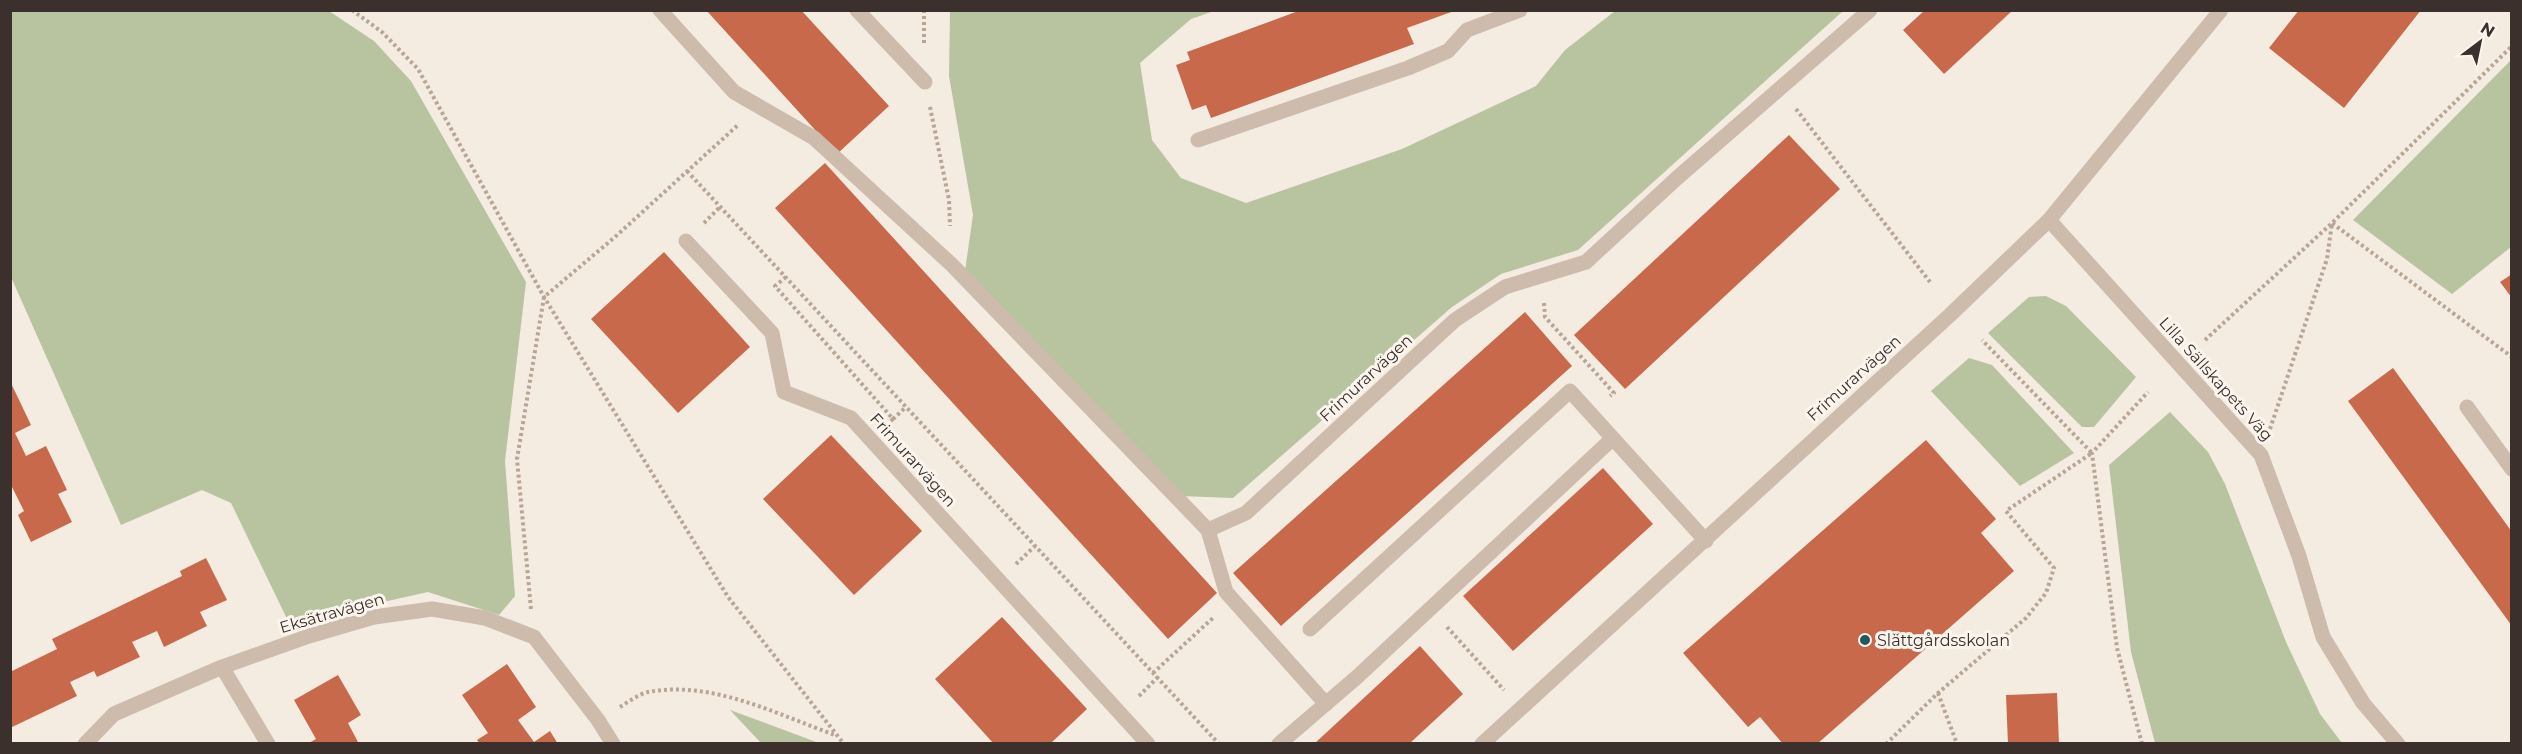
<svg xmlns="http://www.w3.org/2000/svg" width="2522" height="754" viewBox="0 0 2522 754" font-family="Montserrat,sans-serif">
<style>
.green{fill:#b8c4a0}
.building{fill:#c8694b}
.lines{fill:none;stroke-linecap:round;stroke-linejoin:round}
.path{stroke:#b9a596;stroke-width:4;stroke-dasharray:3 3;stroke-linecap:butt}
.lane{stroke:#cdbbac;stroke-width:15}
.street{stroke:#cdbbac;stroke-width:15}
.poi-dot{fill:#1f5a5e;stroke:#fbf5ee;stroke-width:2}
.labels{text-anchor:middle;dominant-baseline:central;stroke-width:6;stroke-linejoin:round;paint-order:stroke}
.street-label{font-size:16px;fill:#3b302b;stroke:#fbf5ee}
.poi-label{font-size:16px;fill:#3b302b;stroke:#fbf5ee;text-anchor:start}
</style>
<rect width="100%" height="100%" fill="#f4ebe1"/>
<path class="green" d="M 10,11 L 329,11 L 374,41 L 411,81 L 526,282 L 505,461 L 515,596 L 499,615 L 428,592 L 289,623 L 231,503 L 202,490 L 121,525 L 11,277 Z
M 950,11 L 1214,11 L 1191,19 L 1140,63 L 1152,140 L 1181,178 L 1246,203 L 1402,149 L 1536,86 L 1565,50 L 1615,11 L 1843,11 L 1578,250 L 1501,274 L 1452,307 L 1233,498 L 1180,496 L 965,271 L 973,215 L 949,76 Z
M 2511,60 L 2511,247 L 2452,294 L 2353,220 Z
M 2046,296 L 2066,306 L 2136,377 L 2094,427 L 2082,427 L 1988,333 L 2029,297 Z
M 1969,358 L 1992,365 L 2074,453 L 2020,486 L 1931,391 Z
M 2170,412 L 2208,452 L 2225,484 L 2286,642 L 2320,714 L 2342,743 L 2155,743 L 2131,652 L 2109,465 Z
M 730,710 L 819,743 L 761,743 Z"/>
<path class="building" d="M 706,10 L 801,10 L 889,106 L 837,154 Z
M 1301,10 L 1454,10 L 1454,11 L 1407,28 L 1414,44 L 1211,118 L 1206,105 L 1192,110 L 1176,65 L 1190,60 L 1187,52 Z
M 1925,10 L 2013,10 L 1944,74 L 1903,30 Z
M 2299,10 L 2421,10 L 2344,108 L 2269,48 Z
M 1789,135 L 1840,189 L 1625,389 L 1574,335 Z
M 825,163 L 1217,593 L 1168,639 L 775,208 Z
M 664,252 L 750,347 L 678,413 L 591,319 Z
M 2512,274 L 2512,298 L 2500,282 Z
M 1525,312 L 1572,366 L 1281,626 L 1233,573 Z
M 2393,368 L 2512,532 L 2512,626 L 2348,401 Z
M 10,381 L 31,425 L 15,433 L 26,456 L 46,446 L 67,490 L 58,494 L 72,522 L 31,542 L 18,515 L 24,511 L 10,483 Z
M 831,435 L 922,531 L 854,595 L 763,499 Z
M 1926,440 L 1996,519 L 1981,533 L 2014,571 L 1817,744 L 1783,744 L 1760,717 L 1748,727 L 1683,653 Z
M 1603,468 L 1653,524 L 1513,651 L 1463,596 Z
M 206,558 L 227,600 L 200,612 L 207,626 L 164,647 L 157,631 L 132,642 L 140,657 L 97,677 L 94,671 L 70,682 L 77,696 L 10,728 L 10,672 L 57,649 L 52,639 L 182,576 L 180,571 Z
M 1002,617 L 1087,709 L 1050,744 L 994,744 L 935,679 Z
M 1420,646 L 1463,694 L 1409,744 L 1314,744 Z
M 507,664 L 536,707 L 518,720 L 534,742 L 550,731 L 558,744 L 480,744 L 477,740 L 488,733 L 462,695 Z
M 338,675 L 361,715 L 348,723 L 359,744 L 307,744 L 316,739 L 294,700 Z
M 2057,693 L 2059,744 L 2008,744 L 2006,695 Z"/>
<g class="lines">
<path class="path" d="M 352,10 L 382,32 L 418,69 L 544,297 L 728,597 L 844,744
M 924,10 L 924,43
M 930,107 L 949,200 L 950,226
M 1796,109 L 1930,282
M 687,171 L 1219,744
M 704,223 L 720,207
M 786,277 L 775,286 L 893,419 L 889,422
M 1544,303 L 1545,317 L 1614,393 L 1610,396
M 2205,340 L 2332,223 L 2512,46
M 893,419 L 906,407
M 2270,429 L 2327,259 L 2332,223 L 2512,357
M 1016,564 L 1035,546
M 531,609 L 517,459 L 544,297 L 615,237 L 738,125
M 1447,627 L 1504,690
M 1153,673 L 1214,617
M 1938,693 L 1957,744
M 1139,696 L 1158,677
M 620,707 C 628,702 639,694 648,692 C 712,680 776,714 835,735
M 1886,744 L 1938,693 L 2026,618 L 2046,593 L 2054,568 L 2006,511 L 2092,453 L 1982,340
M 2142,744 L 2117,648 L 2092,453 L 2148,392"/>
<path class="lane" d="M 660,10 L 734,92 L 814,138 L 952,265 L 1208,530
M 857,10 L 925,82
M 1198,140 L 1408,68 L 1448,51 L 1467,30 L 1520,10
M 2467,407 L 2512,469
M 1310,629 L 1570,391 L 1706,541
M 1279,744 L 1357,677 L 1612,439"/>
<path class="street" d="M 2049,220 L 2261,455 L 2299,556 L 2323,637 L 2363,703 L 2398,744
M 686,241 L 772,333 L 784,392 L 851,418 L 1148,744
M 222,667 L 268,744
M 1326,704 L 1226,592 L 1208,530 L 1246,513 L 1455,320 L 1505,287 L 1586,262 L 1677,178 L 1870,10
M 85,744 L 114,714 L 222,667 L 309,636 L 374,617 L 432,609 L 485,618 L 534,637 L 598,720 L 613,744
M 1482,744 L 1950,315 L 2049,220 L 2221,10"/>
</g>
<circle class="poi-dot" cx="1865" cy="640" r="6"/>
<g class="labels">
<g class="street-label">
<text transform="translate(1366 378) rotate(-43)">Frimurarvägen</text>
<text transform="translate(1854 378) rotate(-42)">Frimurarvägen</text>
<text transform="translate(2216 379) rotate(48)">Lilla Sällskapets Väg</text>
<text transform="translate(913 460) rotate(48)">Frimurarvägen</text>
<text transform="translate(332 613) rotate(-16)">Eksätravägen</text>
</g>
<g class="poi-label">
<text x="1877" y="640">Slättgårdsskolan</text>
</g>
</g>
<rect width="2522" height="754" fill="none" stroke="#3b302b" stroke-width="24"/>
<g transform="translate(2480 42) rotate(32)" stroke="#fbf5ee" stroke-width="4.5" paint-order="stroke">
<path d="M0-4.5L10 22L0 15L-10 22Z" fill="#3b302b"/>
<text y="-9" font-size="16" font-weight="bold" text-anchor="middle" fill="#3b302b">N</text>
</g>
</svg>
